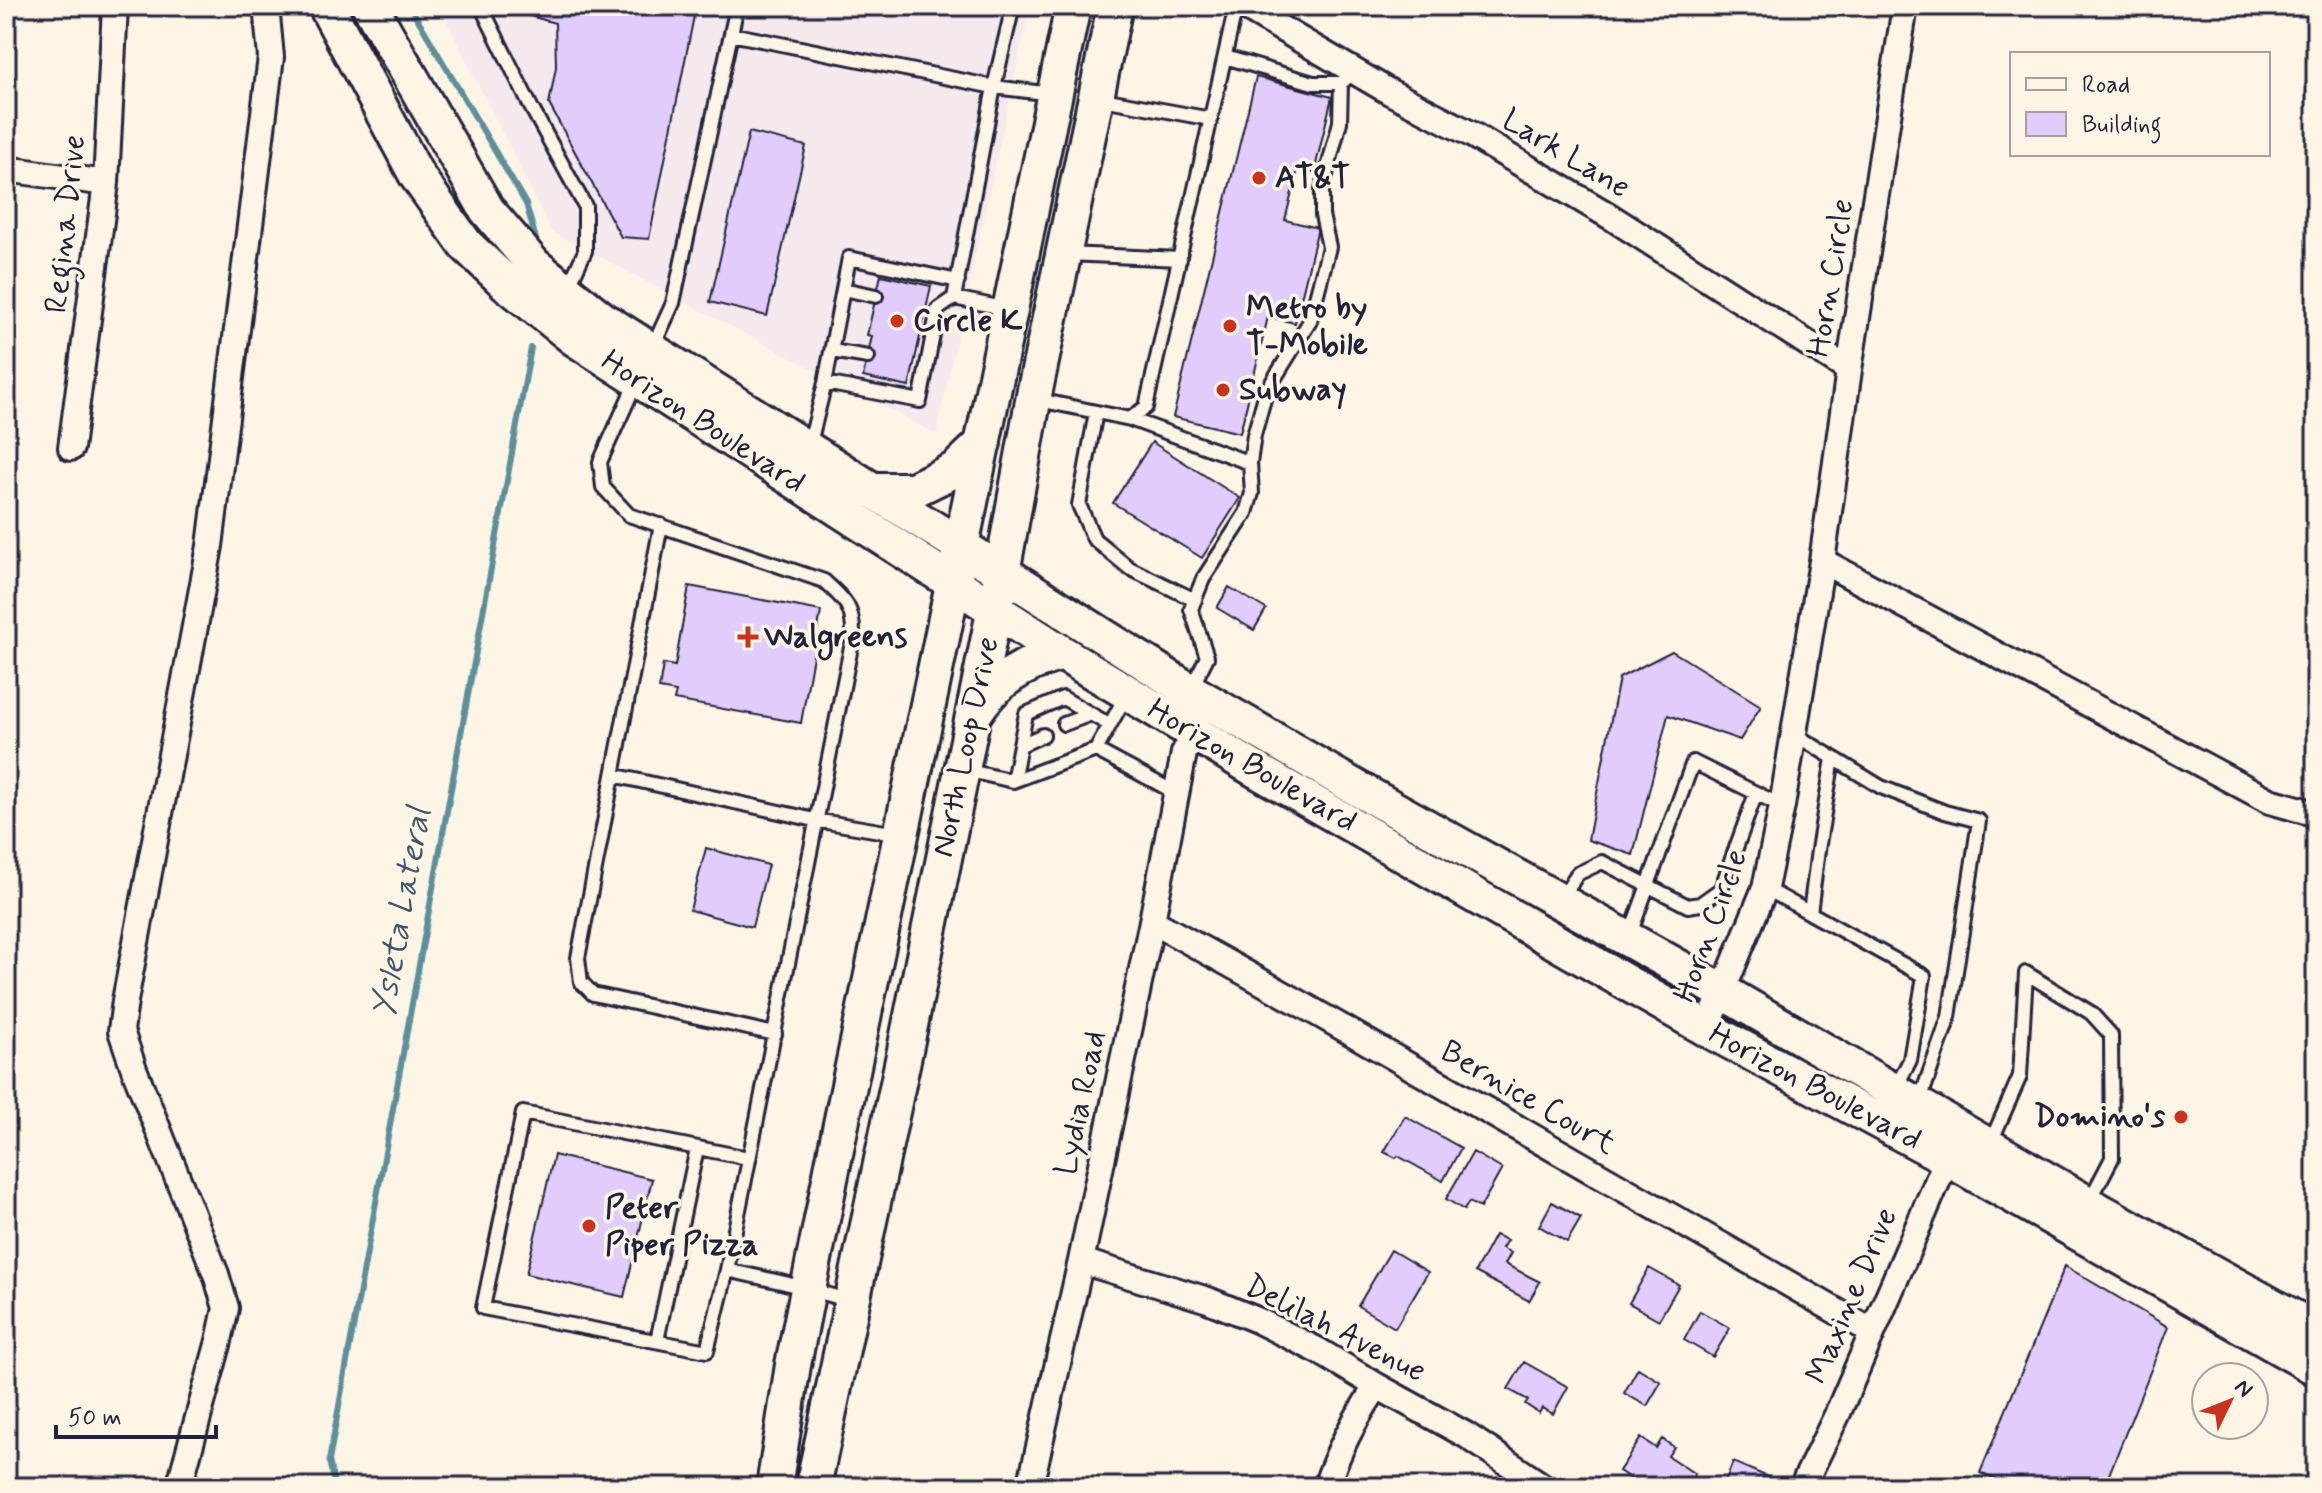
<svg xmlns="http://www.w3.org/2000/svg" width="2322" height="1493" viewBox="0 0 2322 1493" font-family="Mynerve,sans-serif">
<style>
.built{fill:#f4e9ec}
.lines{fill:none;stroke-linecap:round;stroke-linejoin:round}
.stream{stroke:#5d8e9b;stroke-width:6}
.building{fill:#e1ccfc;stroke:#22223b;stroke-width:2}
.service-casing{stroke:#22223b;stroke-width:18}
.minor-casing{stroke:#22223b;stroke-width:30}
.secondary-casing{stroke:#22223b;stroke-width:40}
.service{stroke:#fcf5e5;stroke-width:12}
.minor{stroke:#fcf5e5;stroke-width:24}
.secondary{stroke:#fcf5e5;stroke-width:34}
.poi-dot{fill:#c8321e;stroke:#fcf5e5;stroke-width:3}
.labels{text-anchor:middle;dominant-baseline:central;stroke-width:7;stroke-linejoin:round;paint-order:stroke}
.street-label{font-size:32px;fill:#22223b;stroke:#fcf5e5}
.poi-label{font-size:32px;font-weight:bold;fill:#22223b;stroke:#fcf5e5;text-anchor:start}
.water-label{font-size:34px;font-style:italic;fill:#3f586b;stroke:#fcf5e5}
</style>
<rect width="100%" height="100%" fill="#fcf5e5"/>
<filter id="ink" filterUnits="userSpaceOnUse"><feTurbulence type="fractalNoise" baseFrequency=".0125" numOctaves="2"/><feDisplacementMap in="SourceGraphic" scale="16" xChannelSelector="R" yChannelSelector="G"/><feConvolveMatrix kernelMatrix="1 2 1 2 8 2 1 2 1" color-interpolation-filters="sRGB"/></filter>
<g filter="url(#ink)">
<path class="built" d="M 439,6 L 1030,6 L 936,434 L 552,232 Z"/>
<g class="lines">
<path class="stream" d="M 410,6 L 526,204 L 536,239
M 335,1487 L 329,1461 L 531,348"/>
</g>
<path class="building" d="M 495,6 L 696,6 L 649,239 L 621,237 L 549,104 L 556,67 L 555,23 Z
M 1329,6 L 1370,6 L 1368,15 Z
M 1256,77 L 1332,97 L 1314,173 L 1298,169 L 1285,220 L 1318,228 L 1295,323 L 1268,317 L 1240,433 L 1173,417 Z
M 749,132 L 806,146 L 767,316 L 710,302 Z
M 881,275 L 931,286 L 909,387 L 863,377 L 872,336 L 867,335 Z
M 1152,442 L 1240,498 L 1202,558 L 1113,503 Z
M 689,586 L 821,611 L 801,723 L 674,700 L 676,692 L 659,689 L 663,664 L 675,666 Z
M 1229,587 L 1266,609 L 1254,630 L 1217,608 Z
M 1672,651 L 1761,706 L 1740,740 L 1668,715 L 1633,855 L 1588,840 L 1619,678 Z
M 706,848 L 768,865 L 752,927 L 690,910 Z
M 1405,1116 L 1461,1148 L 1443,1181 L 1398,1156 L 1396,1158 L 1384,1152 Z
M 1473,1152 L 1502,1169 L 1480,1208 L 1469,1202 L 1464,1210 L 1446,1199 Z
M 554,1155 L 652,1179 L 624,1297 L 526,1274 Z
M 1552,1202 L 1581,1218 L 1567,1242 L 1539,1226 Z
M 1495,1235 L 1507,1240 L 1502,1248 L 1511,1253 L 1505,1264 L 1540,1282 L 1529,1301 L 1475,1272 Z
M 1391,1250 L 1428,1272 L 1395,1328 L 1358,1306 Z
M 2065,1266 L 2168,1327 L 2104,1487 L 2012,1487 L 1980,1473 Z
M 1649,1268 L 1679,1285 L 1659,1320 L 1629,1303 Z
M 1700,1311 L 1730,1328 L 1713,1357 L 1684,1340 Z
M 1524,1362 L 1568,1387 L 1553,1414 L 1542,1408 L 1539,1413 L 1525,1404 L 1528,1400 L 1508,1389 Z
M 1638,1368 L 1661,1382 L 1647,1406 L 1624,1393 Z
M 1641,1438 L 1656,1448 L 1662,1439 L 1674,1447 L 1668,1456 L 1695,1474 L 1686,1487 L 1643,1487 L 1619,1471 Z
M 1733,1462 L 1768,1477 L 1764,1487 L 1723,1487 Z"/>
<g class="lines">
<g class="service-casing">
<path id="service" d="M 481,6 L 531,107 L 585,206 L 585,251 L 568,288
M 731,34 L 994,87 L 1052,94
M 1225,57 L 1313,83 L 1341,83 L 1345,80
M 1097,98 L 1211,119
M 1067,254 L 1180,259
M 843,289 L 876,296
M 1008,309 L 954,298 L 994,87 L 1013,6
M 652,349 L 673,303 L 737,6
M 832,351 L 868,357
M 637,380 L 600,462 L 603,487 L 629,515 L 824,581 C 845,600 854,607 853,637 L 727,1270 L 785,1283 L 848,1300
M 825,383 L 920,401 L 938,309 L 954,298
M 1034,399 L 1130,419 L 1146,407 L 1236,6
M 1096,412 L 1079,505 L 1094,539 L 1129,568 L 1195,600
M 1130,419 L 1250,463
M 809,447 L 825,383 L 849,258 L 958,281
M 661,525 L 578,958 L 581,982 L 593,994 L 775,1034
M 1191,689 L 1207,657 L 1191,609 L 1203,579 L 1246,513 L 1252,493 L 1250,463 L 1254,435 L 1266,392 L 1310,321 L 1329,247 L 1322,215 L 1322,190 L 1340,122 L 1341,83
M 1064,724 L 1091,714
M 1794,734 L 1881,787 L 1945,812 L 1979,821 L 1949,1017 L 1919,1103
M 1021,745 L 1043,735
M 1096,750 L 1127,694
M 1833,758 L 1818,850 L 1810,913 L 1924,976 L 1910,1060 L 1895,1089
M 965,770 L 1013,781 L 1096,750 L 1176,793
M 613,775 L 815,820 L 897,834
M 1013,781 L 1026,714 L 1063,698 L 1110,725
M 1765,888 L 1810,913
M 1562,899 L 1577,874 L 1602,862 L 1688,906 L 1700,904 L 1721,889 L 1756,793
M 1629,937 L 1693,762 L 1782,806
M 1990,1144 L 2020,1076 L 2026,973 L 2091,1013 L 2111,1035 L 2112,1158 L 2090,1200
M 727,1270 L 707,1351 L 483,1308 L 523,1113 L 748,1158
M 657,1341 L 697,1148"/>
</g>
<g class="minor-casing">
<path id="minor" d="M 1243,6 L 1388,91 L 1471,134 L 1611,217 L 1849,370
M 6,169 L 106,183
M 71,448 L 106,183 L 115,6
M 1822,561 L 2270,801 L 2316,814
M 1152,921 L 1296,1001 L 1871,1331
M 1707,1029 L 1765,888 L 1782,806 L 1822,561 L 1849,370 L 1905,6
M 1081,1261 L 1208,1300 L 1257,1320 L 1319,1351 L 1377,1386 L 1466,1435 L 1544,1487
M 179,1487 L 219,1341 L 226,1308 L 216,1274 L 134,1069 L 121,1031 L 125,1001 L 210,546 L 271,57 L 266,6
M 1030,1487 L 1081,1261 L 1152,921 L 1184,753 L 1194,732
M 1326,1487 C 1338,1450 1355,1418 1377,1386
M 1802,1487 L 1837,1415 L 1953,1145"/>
</g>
<g class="secondary-casing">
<path id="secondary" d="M 326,6 L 417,176 L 466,245 L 507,284 L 574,338 L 1062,653 L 1251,767 L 1707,1029 L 1947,1158 L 2316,1368
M 370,6 L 487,210 L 534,265 L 602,319 L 1190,691 L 1360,790 L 1723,992 L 2102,1212 L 2316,1330
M 871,490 L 913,490 L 956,469 L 983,443
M 974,714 C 995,680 1025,663 1062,653
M 774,1487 L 793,1365 L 840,1129 L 1073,6
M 813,1487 L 904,1055 L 1002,573 L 1035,390 L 1115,6"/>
</g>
<use href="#service" class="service"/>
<use href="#minor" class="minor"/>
<use href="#secondary" class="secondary"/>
</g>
</g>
<g class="poi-dot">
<circle cx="1259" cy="178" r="8"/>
<circle cx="897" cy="321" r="8"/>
<circle cx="1230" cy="326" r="8"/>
<circle cx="1223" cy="390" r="8"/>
<path d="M744 625h8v8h8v8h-8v8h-8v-8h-8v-8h8z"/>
<circle cx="2181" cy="1117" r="8"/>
<circle cx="589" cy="1226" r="8"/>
</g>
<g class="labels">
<g class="street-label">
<text transform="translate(1566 154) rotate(31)">Lark Lane</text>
<text transform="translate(66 224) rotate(-84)">Regina Drive</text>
<text transform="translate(1831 278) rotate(-81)">Horn Circle</text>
<text transform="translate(703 422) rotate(33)">Horizon Boulevard</text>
<text transform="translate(966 747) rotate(-78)">North Loop Drive</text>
<text transform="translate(1252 766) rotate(30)">Horizon Boulevard</text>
<text transform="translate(1711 926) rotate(-70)">Horn Circle</text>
<text transform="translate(1815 1087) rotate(28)">Horizon Boulevard</text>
<text transform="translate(1528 1098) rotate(30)">Bernice Court</text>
<text transform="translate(1081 1103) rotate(-78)">Lydia Road</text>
<text transform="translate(1852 1296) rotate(-67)">Maxine Drive</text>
<text transform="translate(1335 1329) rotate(27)">Delilah Avenue</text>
</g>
<g class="poi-label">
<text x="1275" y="178">AT&amp;T</text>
<text x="1246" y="308">Metro by<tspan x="1246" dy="37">T-Mobile</tspan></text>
<text x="913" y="321">Circle K</text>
<text x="1239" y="390">Subway</text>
<text x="764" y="637">Walgreens</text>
<text x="2165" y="1117" text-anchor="end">Domino's</text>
<text x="605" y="1208">Peter<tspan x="605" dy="37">Piper Pizza</tspan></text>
</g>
<g class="water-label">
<text transform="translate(402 913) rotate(-80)">Ysleta Lateral</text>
</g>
</g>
<rect width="2322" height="1493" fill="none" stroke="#fcf5e5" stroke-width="32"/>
<rect x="16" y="16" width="2290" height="1461" fill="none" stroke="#22223b" stroke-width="3" filter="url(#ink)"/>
<rect x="2010" y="52" width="260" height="104" fill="#fcf5e5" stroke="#a5a1a1" stroke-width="2"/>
<rect x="2026" y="78" width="40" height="12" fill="#fcf5e5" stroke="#a5a1a1" stroke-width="2"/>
<text x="2082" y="92" font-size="24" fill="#22223b">Road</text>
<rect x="2026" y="112" width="40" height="24" fill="#e1ccfc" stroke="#a5a1a1" stroke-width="2"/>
<text x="2082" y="132" font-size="24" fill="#22223b">Building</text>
<g transform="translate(2230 1401) rotate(47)"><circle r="38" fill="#fcf5e5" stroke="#a5a1a1" stroke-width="2"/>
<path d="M0-6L14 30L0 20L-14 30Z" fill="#c8321e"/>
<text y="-12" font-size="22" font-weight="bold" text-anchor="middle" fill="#22223b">N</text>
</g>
<path d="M56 1425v12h160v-12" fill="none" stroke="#22223b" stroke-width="4"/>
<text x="68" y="1425" font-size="24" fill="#22223b" stroke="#fcf5e5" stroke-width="6" paint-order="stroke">50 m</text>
</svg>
